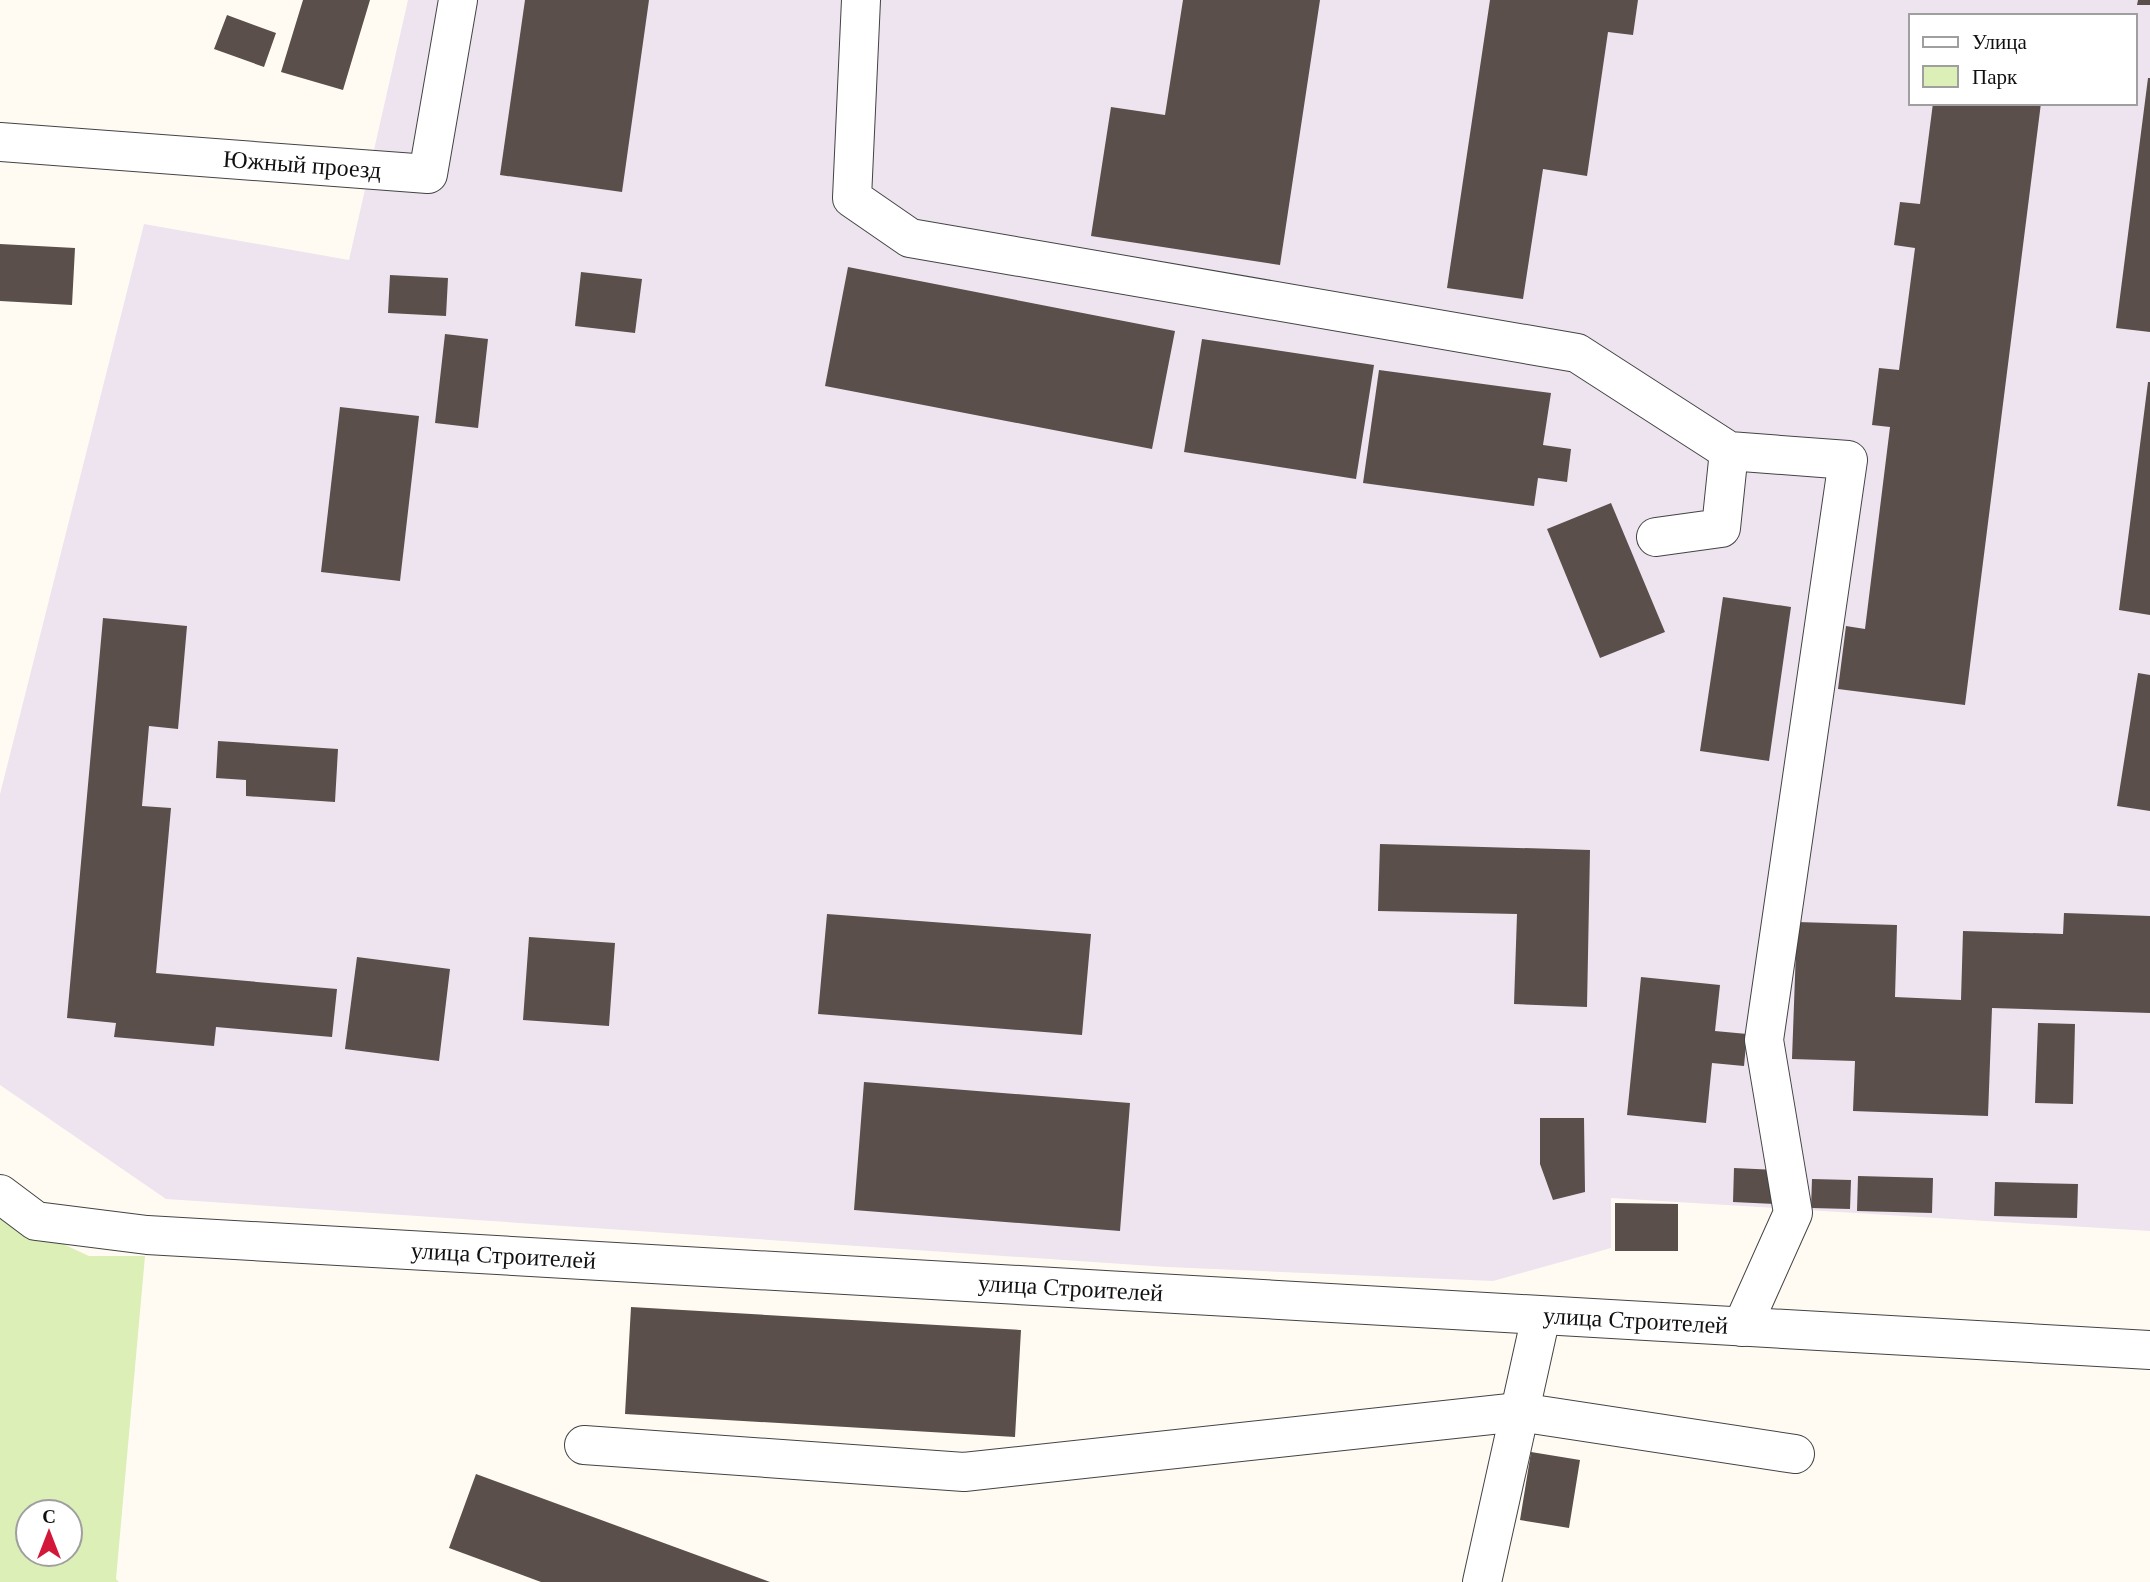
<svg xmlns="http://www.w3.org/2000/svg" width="2150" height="1582" viewBox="0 0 2150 1582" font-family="Georgia,serif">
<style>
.industrial{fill:#ede4ef;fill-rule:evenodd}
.green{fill:#dbefb7;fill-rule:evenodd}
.building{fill:#5a4f4b}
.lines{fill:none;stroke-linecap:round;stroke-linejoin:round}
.minor-casing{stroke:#434343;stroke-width:40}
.minor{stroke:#fff;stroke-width:38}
.labels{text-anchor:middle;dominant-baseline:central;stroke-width:7;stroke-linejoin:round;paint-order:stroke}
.street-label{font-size:24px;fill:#101010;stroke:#fff}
</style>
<rect width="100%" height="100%" fill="#fffbf3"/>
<path class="industrial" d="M 408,0 L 2150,0 L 2150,1231 L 1611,1198 L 1611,1248 L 1493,1281 L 1167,1267 L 166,1199 L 0,1085 L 0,794 L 144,224 L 349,260 ZM 1910,16 L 2134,16 L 2134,103 L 1910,103 Z"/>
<path class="green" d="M 0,1215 L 89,1256 L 145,1256 L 116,1579 L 119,1582 L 0,1582 ZM 28,1512 L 70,1512 L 70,1554 L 28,1554 Z"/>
<path class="building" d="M 303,0 L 370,0 L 343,90 L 281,72 Z
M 525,0 L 649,0 L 622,192 L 500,175 Z
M 1183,0 L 1320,0 L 1280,265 L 1091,236 L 1111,107 L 1165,115 Z
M 1490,0 L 1638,0 L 1633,35 L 1608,32 L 1587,176 L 1543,169 L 1523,299 L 1447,288 Z
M 2138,0 L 2150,0 L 2150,5 L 2137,5 Z
M 227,15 L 276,33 L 264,67 L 214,49 Z
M 2148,78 L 2150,78 L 2150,332 L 2116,328 Z
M 1933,103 L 2041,103 L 1965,705 L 1838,689 L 1846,626 L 1865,629 L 1890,427 L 1872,425 L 1879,368 L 1899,370 L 1915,248 L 1894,245 L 1900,202 L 1920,204 Z
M 0,244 L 75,248 L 72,305 L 0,301 Z
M 848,267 L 1175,331 L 1152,449 L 825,386 Z
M 581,272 L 642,279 L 635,333 L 575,326 Z
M 390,275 L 448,278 L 446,316 L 388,313 Z
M 445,334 L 488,339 L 478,428 L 435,423 Z
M 1202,339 L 1374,365 L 1356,479 L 1184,452 Z
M 1379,370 L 1551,393 L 1543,445 L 1571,449 L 1567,482 L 1538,478 L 1534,506 L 1363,483 Z
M 2148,382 L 2150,382 L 2150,615 L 2119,610 Z
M 340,407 L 419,416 L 400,581 L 321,572 Z
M 1611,503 L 1665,632 L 1600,658 L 1547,529 Z
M 1723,597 L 1791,607 L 1769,761 L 1700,751 Z
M 103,618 L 187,626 L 178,729 L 149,726 L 142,806 L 171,808 L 156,973 L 337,989 L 332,1037 L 216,1027 L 214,1046 L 114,1037 L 116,1023 L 67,1018 Z
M 2138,673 L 2150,675 L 2150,811 L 2117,806 Z
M 218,741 L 338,749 L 335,802 L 246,796 L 246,780 L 216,778 Z
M 1380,844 L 1590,850 L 1587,1007 L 1514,1004 L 1517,914 L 1378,911 Z
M 2064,913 L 2150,916 L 2150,1013 L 1992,1008 L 1988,1116 L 1853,1111 L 1855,1061 L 1792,1059 L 1797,922 L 1897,925 L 1895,997 L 1961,1000 L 1963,931 L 2063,934 Z
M 827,914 L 1091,934 L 1082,1035 L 818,1014 Z
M 529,937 L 615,943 L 609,1026 L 523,1020 Z
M 357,957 L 450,969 L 439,1061 L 345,1049 Z
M 1641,977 L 1720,985 L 1715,1031 L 1747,1034 L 1744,1066 L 1712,1063 L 1706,1123 L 1627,1115 Z
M 2038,1023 L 2075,1024 L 2073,1104 L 2035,1103 Z
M 864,1082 L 1130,1103 L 1120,1231 L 854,1210 Z
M 1540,1118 L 1584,1118 L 1585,1192 L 1553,1200 L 1540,1164 Z
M 1734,1168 L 1777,1170 L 1775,1204 L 1733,1202 Z
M 1858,1176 L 1933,1178 L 1932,1213 L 1857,1211 Z
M 1812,1179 L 1851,1180 L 1850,1209 L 1811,1208 Z
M 1995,1182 L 2078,1184 L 2077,1218 L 1994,1216 Z
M 1615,1203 L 1678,1204 L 1678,1251 L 1615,1251 Z
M 631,1307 L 1021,1330 L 1015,1437 L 625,1414 Z
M 1531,1452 L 1580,1460 L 1569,1528 L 1520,1520 Z
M 476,1474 L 770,1582 L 541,1582 L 449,1548 Z"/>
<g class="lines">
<g class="minor-casing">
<g id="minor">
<path d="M 861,0 L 852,198 L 910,238 L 1577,353 L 1729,451 L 1848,460 L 1764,1040 L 1793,1213 L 1742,1327"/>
<path id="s1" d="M 0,142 L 428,174 L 458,0"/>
<path d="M 1656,537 L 1721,528 L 1729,451"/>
<path id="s2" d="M 0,1194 L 36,1221 L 147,1235 L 2150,1350"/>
<path d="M 584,1445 L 964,1472 L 1519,1412 L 1795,1454"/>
<path d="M 1482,1582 L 1541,1316"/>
</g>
</g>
<use href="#minor" class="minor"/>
</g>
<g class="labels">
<g class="street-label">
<text stroke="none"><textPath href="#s1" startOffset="303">Южный проезд</textPath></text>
<text stroke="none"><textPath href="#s2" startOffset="514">улица Строителей</textPath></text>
<text stroke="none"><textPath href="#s2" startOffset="1082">улица Строителей</textPath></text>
<text stroke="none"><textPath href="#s2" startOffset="1648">улица Строителей</textPath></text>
</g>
</g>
<rect x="1909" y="14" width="228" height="91" fill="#ffffff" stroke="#9f9f9f" stroke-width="2"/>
<rect x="1923" y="37" width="35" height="10" fill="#ffffff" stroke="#9f9f9f" stroke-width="2"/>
<text x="1972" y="49" font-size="21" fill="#101010">Улица</text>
<rect x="1923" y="66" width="35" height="21" fill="#dbefb7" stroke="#9f9f9f" stroke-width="2"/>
<text x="1972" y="84" font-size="21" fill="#101010">Парк</text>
<g transform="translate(49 1533)"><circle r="33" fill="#ffffff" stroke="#9f9f9f" stroke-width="2"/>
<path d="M0-5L12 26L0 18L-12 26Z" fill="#d21738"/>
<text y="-10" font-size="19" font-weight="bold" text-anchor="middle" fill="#101010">С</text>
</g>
</svg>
